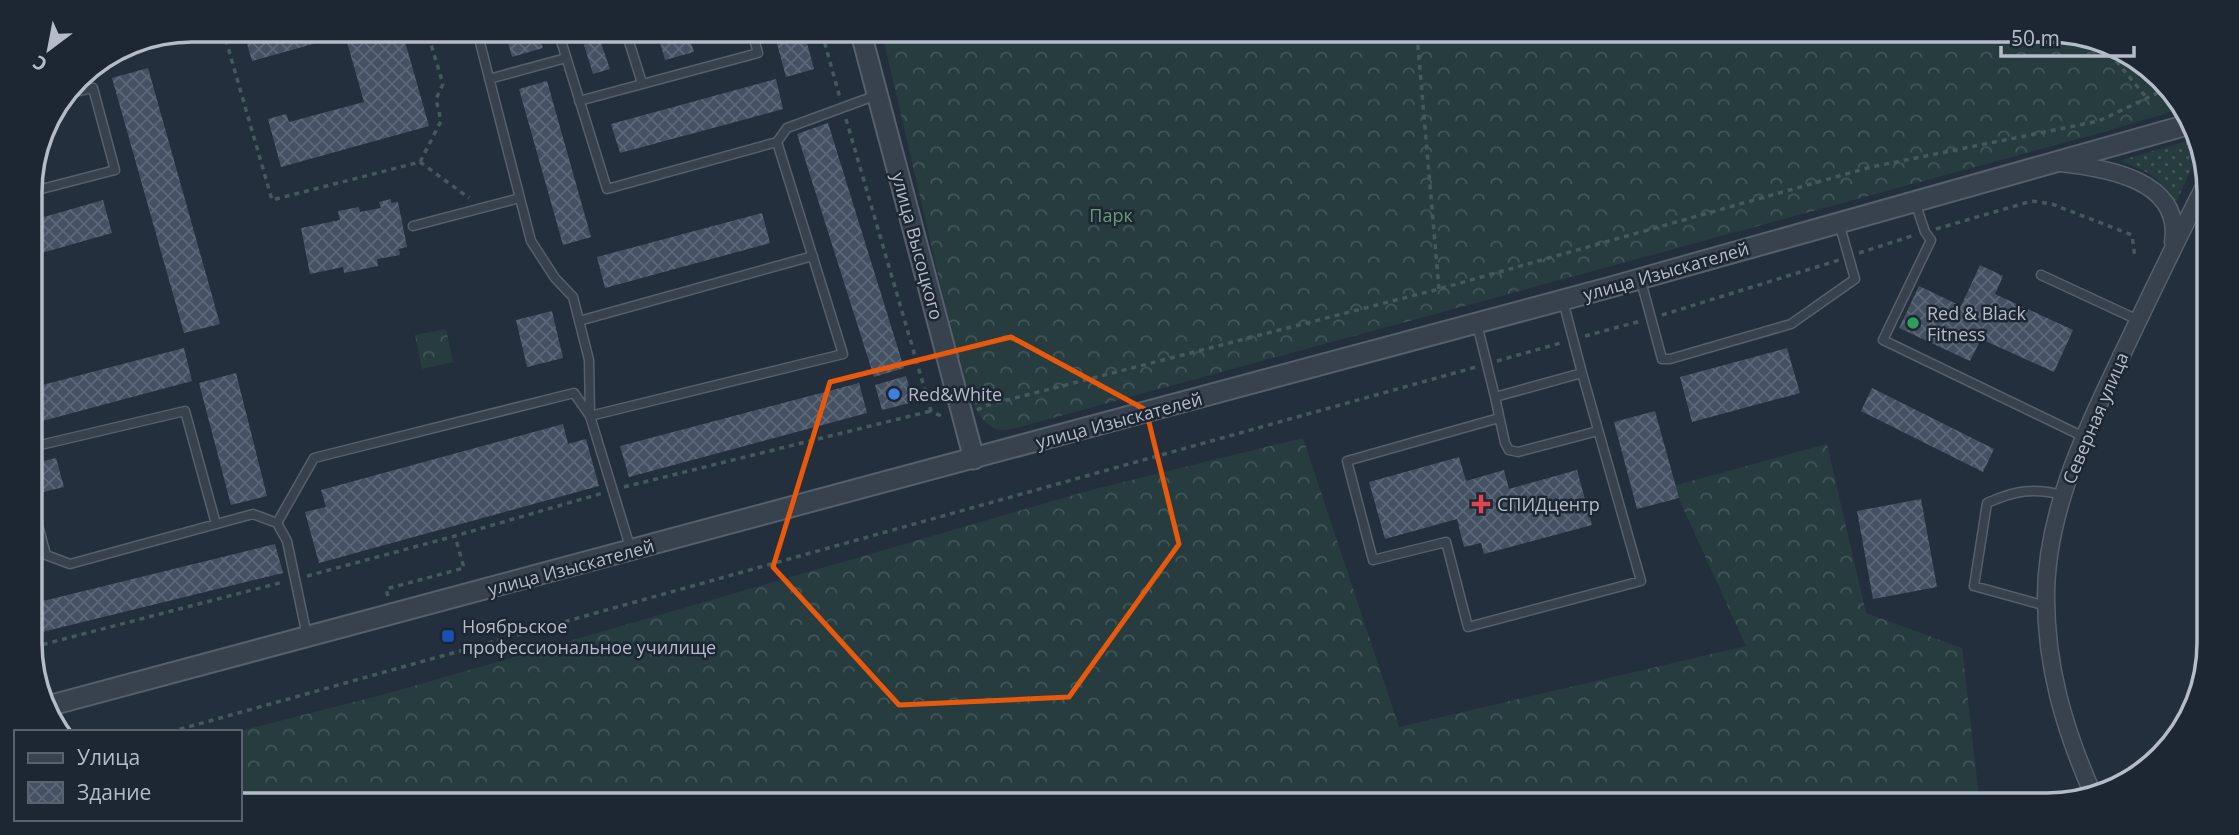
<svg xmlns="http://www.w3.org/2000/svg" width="2239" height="835" viewBox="0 0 2239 835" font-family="'Open Sans',sans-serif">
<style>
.grass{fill:url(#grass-dots)}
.forest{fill:url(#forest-crowns)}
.building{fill:url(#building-cross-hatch)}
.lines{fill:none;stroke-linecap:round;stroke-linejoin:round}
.service-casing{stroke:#565f6c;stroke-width:11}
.minor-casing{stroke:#565f6c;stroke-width:19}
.tertiary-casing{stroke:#565f6c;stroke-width:23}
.path{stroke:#44595c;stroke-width:3.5;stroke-dasharray:5 5;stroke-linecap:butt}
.service{stroke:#38414e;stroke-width:8}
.minor{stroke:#38414e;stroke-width:16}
.tertiary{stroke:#38414e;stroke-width:19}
.marked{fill:none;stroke:#e8590c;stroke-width:5;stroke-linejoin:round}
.leisure-dot{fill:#2e9e5b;stroke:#1d2633;stroke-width:2.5}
.shop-dot{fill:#3f7fe0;stroke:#1d2633;stroke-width:2.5}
.health-dot{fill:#e0444e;stroke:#1d2633;stroke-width:2.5}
.transit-dot{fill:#1a4fb4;stroke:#1d2633;stroke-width:2.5}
.labels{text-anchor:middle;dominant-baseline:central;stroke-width:5;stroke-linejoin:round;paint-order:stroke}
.park-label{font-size:18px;fill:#6b9a76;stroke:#1d2633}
.street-label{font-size:18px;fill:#b4bcc9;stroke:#1d2633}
.poi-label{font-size:18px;fill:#b4bcc9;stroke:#1d2633;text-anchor:start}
.rim{fill:none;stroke:#b4bcc9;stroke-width:3.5}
</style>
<defs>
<pattern id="grass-dots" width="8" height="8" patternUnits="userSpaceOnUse" patternTransform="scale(1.75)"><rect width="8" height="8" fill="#263c3f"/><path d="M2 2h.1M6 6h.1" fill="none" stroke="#435659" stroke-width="1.8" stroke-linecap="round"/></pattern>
<pattern id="forest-crowns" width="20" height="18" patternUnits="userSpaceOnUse" patternTransform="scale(1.75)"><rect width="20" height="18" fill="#263c3f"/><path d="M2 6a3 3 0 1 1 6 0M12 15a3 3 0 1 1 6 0" fill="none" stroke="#435659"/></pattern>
<pattern id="building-cross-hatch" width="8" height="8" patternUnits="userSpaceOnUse" patternTransform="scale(1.75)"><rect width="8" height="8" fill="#455162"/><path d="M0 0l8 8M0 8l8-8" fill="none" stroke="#5d6877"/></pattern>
</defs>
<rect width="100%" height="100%" fill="#242f3e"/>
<path class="grass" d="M 2194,139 L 2199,151 L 2176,203 C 2163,179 2145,169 2119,161 Z"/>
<path class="forest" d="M 882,33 L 2099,38 L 2169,85 L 2180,109 L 2100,133 L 1012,429 C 1007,429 1001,431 996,429 C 971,419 965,379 957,356 Z
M 446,329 L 453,362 L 422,369 L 415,335 Z
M 1303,438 L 1399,727 L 1746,646 L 1673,486 L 1827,444 L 1866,613 L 1962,648 L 1979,797 L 1984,805 L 240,797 L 240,732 L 236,732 L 393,692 L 1091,490 Z"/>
<path class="building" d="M 243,30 L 402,31 L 429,126 L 281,167 L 268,119 L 286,114 L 289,122 L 364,102 L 345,35 L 252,61 Z
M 505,31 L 537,31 L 543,48 L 512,57 Z
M 657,32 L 688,32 L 694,52 L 665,60 Z
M 774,32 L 804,32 L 814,69 L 786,77 Z
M 600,40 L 610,69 L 593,74 L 584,45 Z
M 148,68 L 220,324 L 184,333 L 112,78 Z
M 776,79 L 783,109 L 620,153 L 611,124 Z
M 547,81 L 591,237 L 563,245 L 519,89 Z
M 828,123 L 904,368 L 874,377 L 797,134 Z
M 391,199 L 391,203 L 398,202 L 407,247 L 399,249 L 400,255 L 377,259 L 378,266 L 344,273 L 343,267 L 310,274 L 301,228 L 340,220 L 338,211 L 359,207 L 360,212 L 381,208 L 379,202 Z
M 103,200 L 112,233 L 31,256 L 30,221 Z
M 762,213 L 770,243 L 605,288 L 597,257 Z
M 1980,265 L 2003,276 L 1995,294 L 2073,330 L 2054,372 L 1981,339 L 1970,361 L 1899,328 L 1919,286 L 1961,306 Z
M 552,311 L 563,358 L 527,367 L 516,320 Z
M 184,348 L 192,381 L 31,424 L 31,388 Z
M 1787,348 L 1800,393 L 1692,422 L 1680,377 Z
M 236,373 L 267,496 L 231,505 L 199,383 Z
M 906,376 L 914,402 L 882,410 L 875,385 Z
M 859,383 L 867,413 L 629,477 L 620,446 Z
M 1872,388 L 1994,449 L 1983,472 L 1861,411 Z
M 1655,411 L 1679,498 L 1637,509 L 1614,422 Z
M 563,424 L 568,444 L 586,439 L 599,486 L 319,563 L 305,512 L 326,507 L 321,490 Z
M 1459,457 L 1466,481 L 1504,470 L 1509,489 L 1577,470 L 1592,525 L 1484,554 L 1481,543 L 1464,547 L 1457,519 L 1385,539 L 1369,482 Z
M 56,458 L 64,487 L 43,492 L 36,463 Z
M 1921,499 L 1937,587 L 1873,599 L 1857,511 Z
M 275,544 L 283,573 L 42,632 L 35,603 Z"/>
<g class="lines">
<g class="service-casing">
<path id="service" d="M 558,31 L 607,189 L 777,142 L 787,128 L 877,95
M 626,32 L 642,83
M 489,79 L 566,58
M 579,101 L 758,53 L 752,32
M 30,192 L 115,170 L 93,88 L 66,94
M 1915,202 L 1925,232 L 1931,240 L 1883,340 L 2084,437
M 413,226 L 520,198
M 2041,275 L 2138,320
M 1641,281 L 1662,359 L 1670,359 L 1791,324 L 1855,279 L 1839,223
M 579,321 L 813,256
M 1477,324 L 1495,397 L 1582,373
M 1495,397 L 1505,443 L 1509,450 L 1518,452 L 1598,431
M 1499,418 L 1347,461 L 1373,560 L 1446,542 L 1468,627 L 1641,581 L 1582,373 L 1563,301
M 32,447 L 185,411 L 216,524
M 32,502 L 46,555 L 70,564 L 253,514 L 277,523 L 287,541 L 307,636
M 277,523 L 314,458 L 574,393 L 590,416 L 589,360 L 573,297 L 555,278 L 531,241 L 477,31
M 631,550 L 590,416 L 843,354 L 777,142
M 2046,606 L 1974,586 L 1987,503 C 2014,491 2033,487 2063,495"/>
</g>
<g class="minor-casing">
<path id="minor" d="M 2061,163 C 2106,168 2183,180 2173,242
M 2092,792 C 2064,728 2046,667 2046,597 C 2046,513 2084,435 2119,361 C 2148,300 2177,239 2208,179"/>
</g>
<g class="tertiary-casing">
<path id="tertiary" d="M 861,33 L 974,459
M 48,706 L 1611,287 L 2187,125"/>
</g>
<path class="path" d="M 223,30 L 272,200 L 420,162 L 441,121 L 436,99 L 443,84 L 427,31
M 822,33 L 840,98
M 1417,35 L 1439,289
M 2097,38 L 2146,97
M 846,119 L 931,411 L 943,417
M 420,162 L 469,198
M 1936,229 L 2032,201 L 2052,204 L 2132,235 L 2135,258
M 1859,253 L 1915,235
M 1662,315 L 1839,260
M 1585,336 L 1641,321
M 1497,361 L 1564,342
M 977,410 L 988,405 L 1439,289 L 1871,167 L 2099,121 L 2170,87
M 624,487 L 931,411
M 307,576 L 455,536 L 603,493
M 388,596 L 386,589 L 464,568 L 455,536
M 33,647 L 283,582
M 170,732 L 1476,367"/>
<use href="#service" class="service"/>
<use href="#minor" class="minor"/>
<use href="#tertiary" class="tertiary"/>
</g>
<path class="marked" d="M 1011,337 L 1146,410 L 1179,544 L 1069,697 L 899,705 L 773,567 L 830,382 Z"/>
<circle class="leisure-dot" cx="1913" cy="323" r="7"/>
<circle class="shop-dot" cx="894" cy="394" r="7"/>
<path class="health-dot" d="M1477.5 493.5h7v7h7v7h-7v7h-7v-7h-7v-7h7z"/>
<rect class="transit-dot" x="441" y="629" width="14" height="14" rx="3.5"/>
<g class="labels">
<g class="park-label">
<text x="1111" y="215">Парк</text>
</g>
<g class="street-label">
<text transform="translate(918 246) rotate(75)">улица Высоцкого</text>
<text transform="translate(1666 271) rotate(-16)">улица Изыскателей</text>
<text transform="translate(2095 418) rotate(-67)">Северная улица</text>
<text transform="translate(1119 420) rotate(-15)">улица Изыскателей</text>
<text transform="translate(571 567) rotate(-15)">улица Изыскателей</text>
</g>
<g class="poi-label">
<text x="1927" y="313">Red &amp; Black<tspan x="1927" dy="21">Fitness</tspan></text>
<text x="908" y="394">Red&amp;White</text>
<text x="1497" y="504">СПИДцентр</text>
<text x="462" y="626">Ноябрьское<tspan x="462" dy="21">профессиональное училище</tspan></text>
</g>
</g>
<path d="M0 0H2239V835H0ZM192 42H2047A150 150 0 0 1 2197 192V643A150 150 0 0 1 2047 793H192A150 150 0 0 1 42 643V192A150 150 0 0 1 192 42Z" fill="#1d2633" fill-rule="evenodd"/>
<path class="rim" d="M192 42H2047A150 150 0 0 1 2197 192V643A150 150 0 0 1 2047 793H192A150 150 0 0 1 42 643V192A150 150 0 0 1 192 42Z"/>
<rect x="14" y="730" width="228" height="91" fill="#1d2633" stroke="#59626f" stroke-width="2"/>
<rect x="28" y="753" width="35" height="10" fill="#38414e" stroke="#59626f" stroke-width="2"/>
<text x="77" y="765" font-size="21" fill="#b4bcc9">Улица</text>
<rect x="28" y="782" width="35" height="21" fill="url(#building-cross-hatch)" stroke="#59626f" stroke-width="2"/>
<text x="77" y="800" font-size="21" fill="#b4bcc9">Здание</text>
<g transform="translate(49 49) rotate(212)" stroke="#1d2633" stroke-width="5" paint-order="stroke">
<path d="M0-5L12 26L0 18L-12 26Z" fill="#b4bcc9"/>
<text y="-10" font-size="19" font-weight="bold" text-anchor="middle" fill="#b4bcc9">С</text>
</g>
<path d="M2001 46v10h133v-10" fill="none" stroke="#b4bcc9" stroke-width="3.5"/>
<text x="2011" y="46" font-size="21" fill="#b4bcc9" stroke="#1d2633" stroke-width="5" paint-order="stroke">50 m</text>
</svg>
